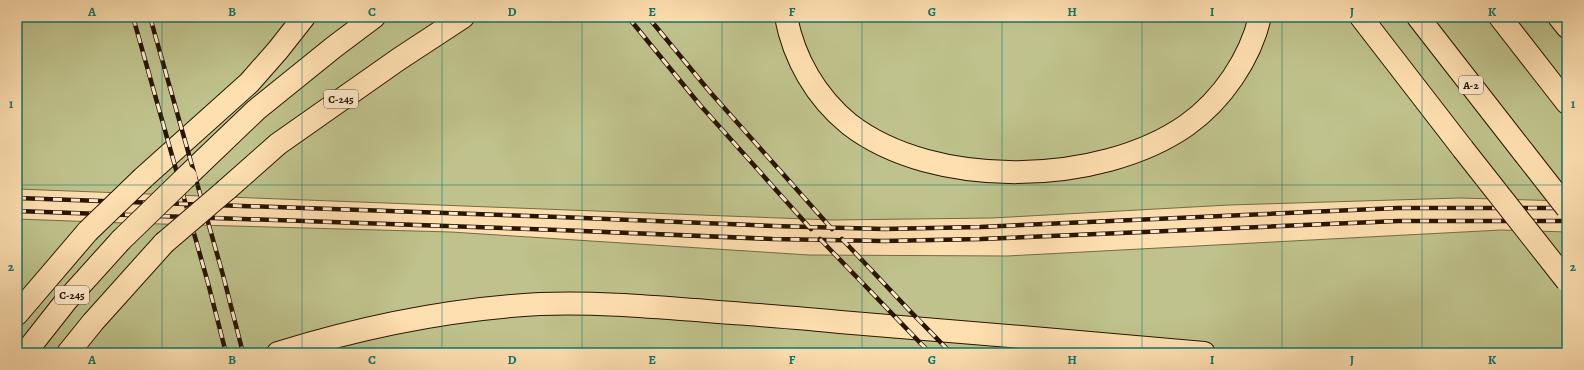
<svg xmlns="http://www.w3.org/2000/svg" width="1584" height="370" viewBox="0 0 1584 370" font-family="Alegreya,serif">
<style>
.green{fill:#bfc28c;stroke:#746b46}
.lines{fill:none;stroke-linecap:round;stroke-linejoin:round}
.trunk-casing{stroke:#291400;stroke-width:24}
.motorway-casing{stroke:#291400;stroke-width:24}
.trunk{stroke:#fedfb0;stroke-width:22}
.motorway{stroke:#fedfb0;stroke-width:22}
.rail-casing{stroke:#291400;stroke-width:4.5}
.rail{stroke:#feeacc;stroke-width:3;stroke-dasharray:9;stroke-linecap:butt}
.trunk-bridge-casing{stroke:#291400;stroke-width:24;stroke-linecap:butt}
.motorway-bridge-casing{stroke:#291400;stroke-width:24;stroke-linecap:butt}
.trunk-bridge{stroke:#fedfb0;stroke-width:22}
.motorway-bridge{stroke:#fedfb0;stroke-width:22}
.grid{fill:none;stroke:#0f766e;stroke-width:1;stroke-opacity:0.55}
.labels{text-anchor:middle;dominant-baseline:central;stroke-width:3.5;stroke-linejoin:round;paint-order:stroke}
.shield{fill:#feeacc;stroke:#69543d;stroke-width:1}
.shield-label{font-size:11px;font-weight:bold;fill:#291400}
.neatline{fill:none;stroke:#0f766e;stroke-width:1.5}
.grid-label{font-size:13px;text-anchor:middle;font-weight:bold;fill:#0f766e}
</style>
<rect width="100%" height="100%" fill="#fedfb0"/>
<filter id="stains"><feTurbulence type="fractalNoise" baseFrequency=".005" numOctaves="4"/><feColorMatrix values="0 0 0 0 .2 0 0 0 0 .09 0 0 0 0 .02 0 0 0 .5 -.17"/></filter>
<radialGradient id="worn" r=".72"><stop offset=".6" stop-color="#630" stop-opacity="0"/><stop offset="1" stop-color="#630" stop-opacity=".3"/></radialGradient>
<path class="green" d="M 17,17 L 1567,17 L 1567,201 L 1460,198 L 1229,205 L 992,218 L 832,220 L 17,189 Z
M 17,219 L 125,223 L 451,232 L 809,255 L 1007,256 L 1501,230 L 1567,232 L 1567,353 L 17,353 Z"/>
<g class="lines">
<g class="trunk-casing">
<path id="trunk" d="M 186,177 L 256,110 L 334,47 L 374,17
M 226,190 L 278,144 L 399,59 L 463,17
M 25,353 L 66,301 L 121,240
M 68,353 L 93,322 L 164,243"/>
</g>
<g class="motorway-casing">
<path id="motorway" d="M 786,17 C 794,59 816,97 849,124 C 934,190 1100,186 1187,125 C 1222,100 1250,59 1260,17
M 1361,17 L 1463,149
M 1418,17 L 1524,153
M 1500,17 L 1567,103
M 1559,17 L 1567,27
M 143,178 L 249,83 L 278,50 L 304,17
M 17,314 L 88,231
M 278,353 C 365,326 448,309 540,304 C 592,302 643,306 695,310 C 743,314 791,317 840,322 C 961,332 1083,342 1204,353"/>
</g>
<use href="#trunk" class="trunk"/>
<use href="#motorway" class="motorway"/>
<g class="rail-casing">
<path id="rail" d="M 133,17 L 208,283 L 226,353
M 150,17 L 223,275 L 243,353
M 628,17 L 700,105 L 811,229
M 648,17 L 710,92 L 832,229
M 17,198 L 559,217 L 773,226 L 884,229 L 980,227 L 1398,208 L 1567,208
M 17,211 L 558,230 L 773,239 L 884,241 L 981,239 L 1398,221 L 1567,221
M 820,239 L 930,353
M 842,239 L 910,311 L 951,353"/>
</g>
<use href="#rail" class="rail"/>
<g class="trunk-bridge-casing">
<path id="trunk-bridge" d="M 121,240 L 186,177
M 164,243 L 226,190"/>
</g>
<g class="motorway-bridge-casing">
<path id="motorway-bridge" d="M 1463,149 L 1567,281
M 1524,153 L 1567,208
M 88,231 L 143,178"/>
</g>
<use href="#trunk-bridge" class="trunk-bridge"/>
<use href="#motorway-bridge" class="motorway-bridge"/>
</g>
<path class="grid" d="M 162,17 L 162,353M 302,17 L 302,353M 442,17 L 442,353M 582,17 L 582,353M 722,17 L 722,353M 862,17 L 862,353M 1002,17 L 1002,353M 1142,17 L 1142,353M 1282,17 L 1282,353M 1422,17 L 1422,353M 17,185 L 1567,185"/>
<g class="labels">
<g class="shield">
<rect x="1459" y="76" width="24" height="18" rx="3"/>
<rect x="324" y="90" width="34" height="18" rx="3"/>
<rect x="55" y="286" width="34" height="18" rx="3"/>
</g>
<g class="shield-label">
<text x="1471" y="85">A-2</text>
<text x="341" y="99">C-245</text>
<text x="72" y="295">C-245</text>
</g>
</g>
<rect width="1584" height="370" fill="none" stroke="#fedfb0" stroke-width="44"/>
<rect x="22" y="22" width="1540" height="326" class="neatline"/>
<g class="grid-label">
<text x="92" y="16">A</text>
<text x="232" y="16">B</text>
<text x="372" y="16">C</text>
<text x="512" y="16">D</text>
<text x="652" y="16">E</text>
<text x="792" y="16">F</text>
<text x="932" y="16">G</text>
<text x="1072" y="16">H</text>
<text x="1212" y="16">I</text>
<text x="1352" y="16">J</text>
<text x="1492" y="16">K</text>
<text x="11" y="108">1</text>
<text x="1573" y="108">1</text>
<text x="11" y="271">2</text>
<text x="1573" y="271">2</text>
<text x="92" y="364">A</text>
<text x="232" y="364">B</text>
<text x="372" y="364">C</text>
<text x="512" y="364">D</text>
<text x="652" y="364">E</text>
<text x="792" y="364">F</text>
<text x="932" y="364">G</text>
<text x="1072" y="364">H</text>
<text x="1212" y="364">I</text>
<text x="1352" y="364">J</text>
<text x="1492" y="364">K</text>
</g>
<rect width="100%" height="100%" filter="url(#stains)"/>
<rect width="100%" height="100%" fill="url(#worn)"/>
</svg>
